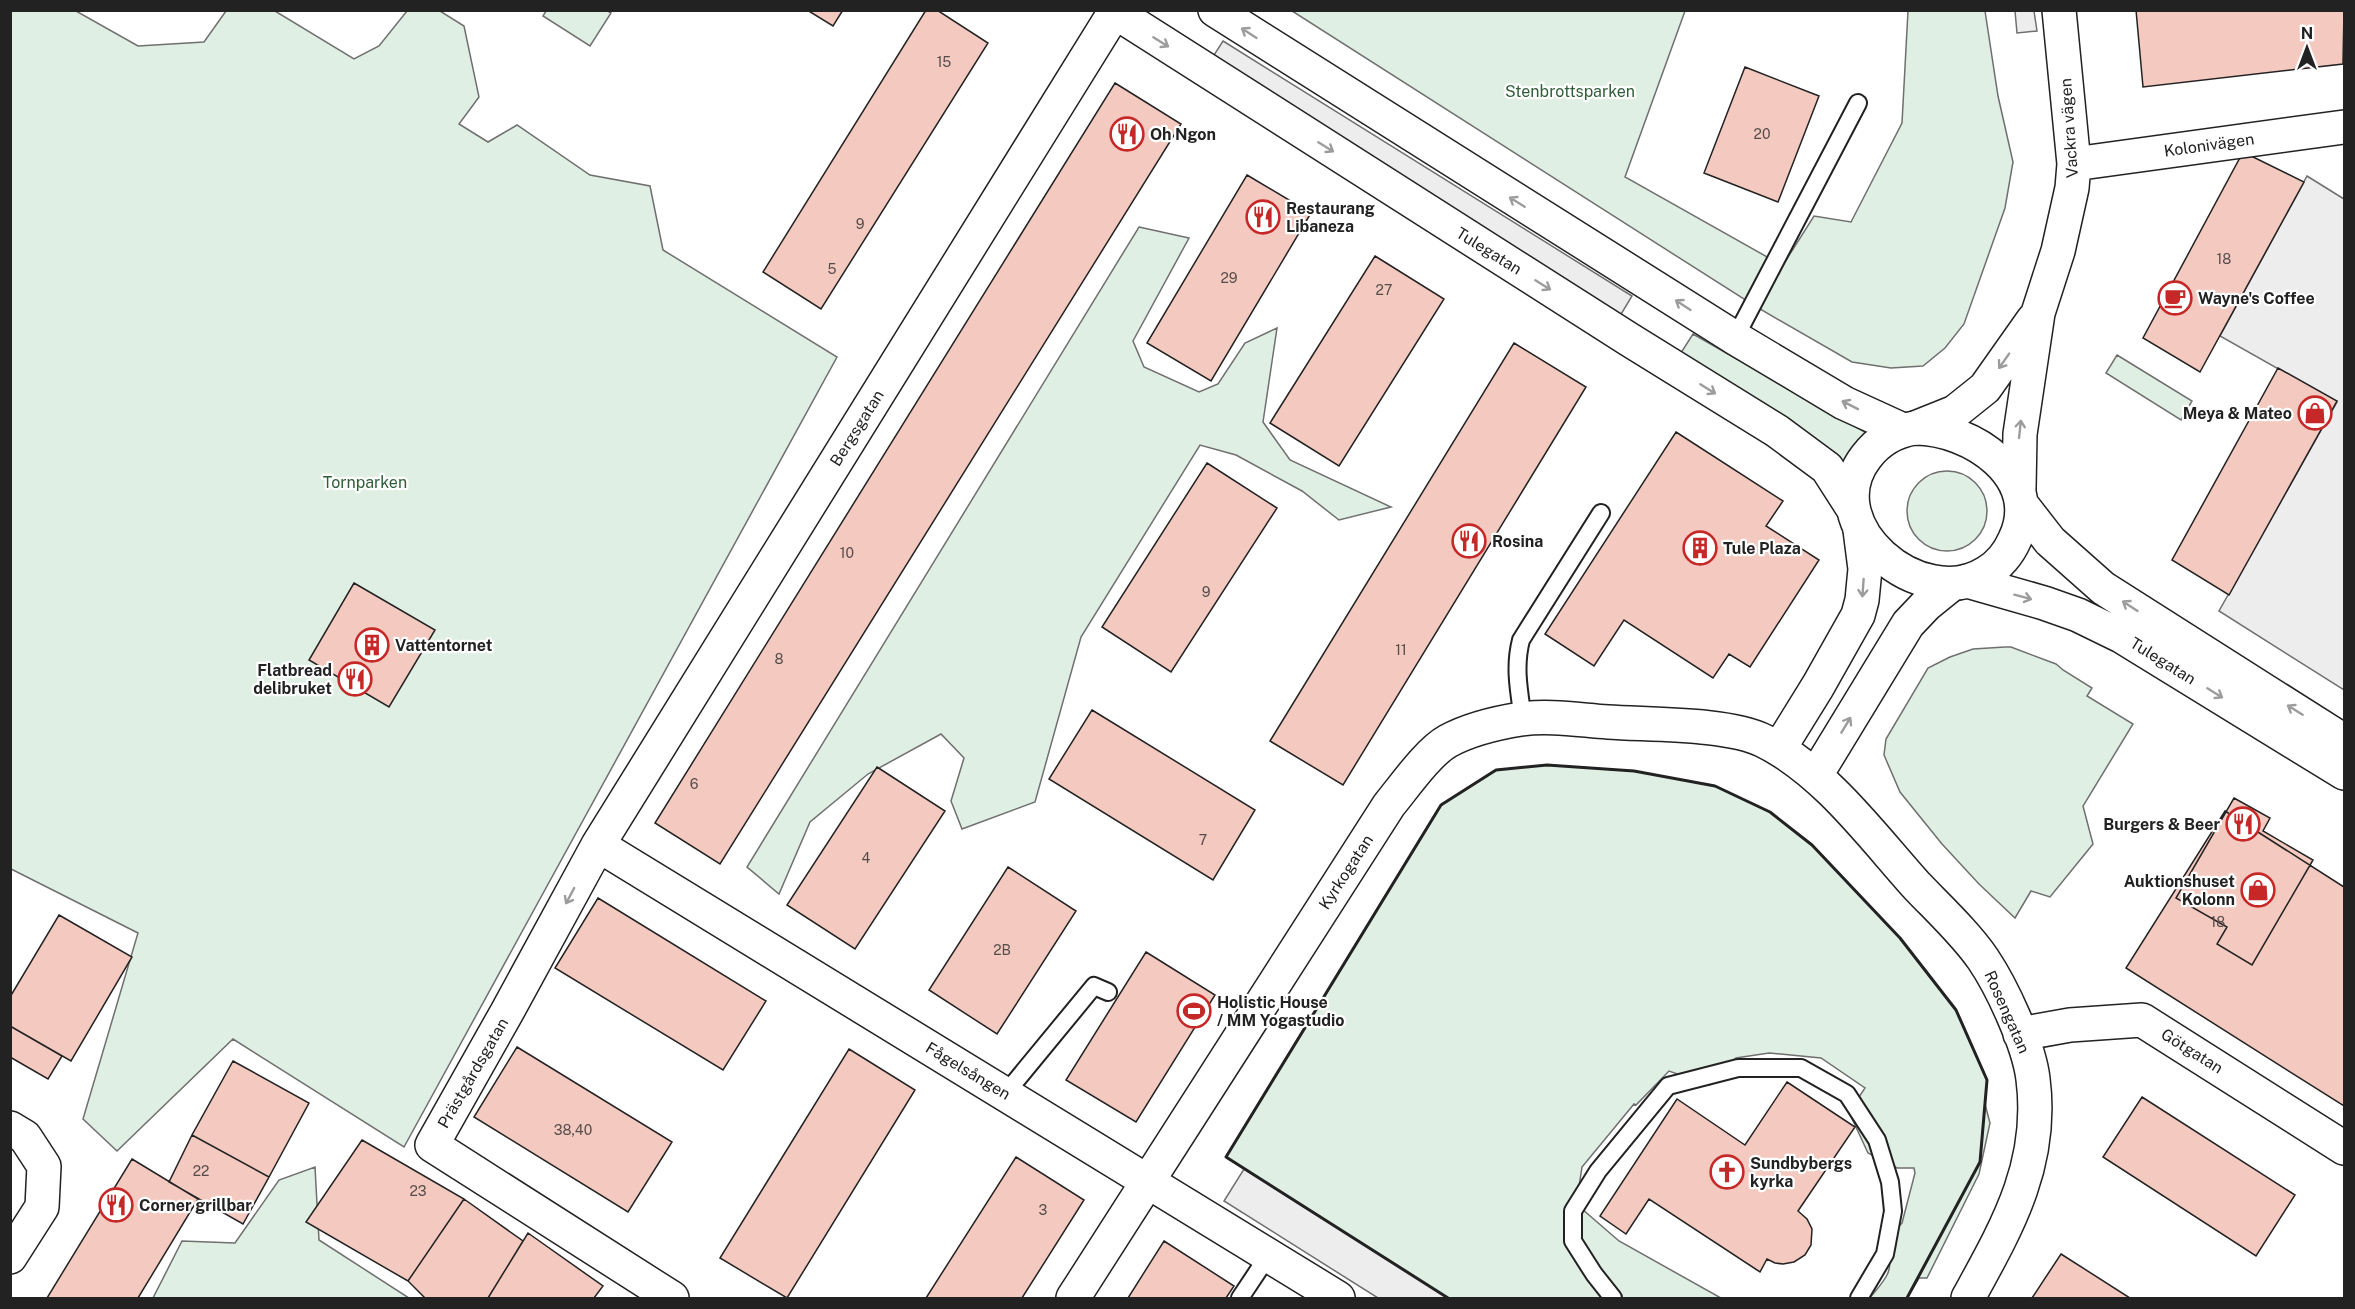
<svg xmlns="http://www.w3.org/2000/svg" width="2355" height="1309" viewBox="0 0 2355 1309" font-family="'Public Sans',sans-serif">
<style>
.green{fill:#e0efe3;stroke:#6f6f6f;stroke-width:1.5}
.parking{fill:#ededed;stroke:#6f6f6f;stroke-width:1.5}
.building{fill:#f3c9c0;stroke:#222;stroke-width:1.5}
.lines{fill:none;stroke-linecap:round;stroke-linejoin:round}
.service-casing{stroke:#222;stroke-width:20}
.minor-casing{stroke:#222;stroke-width:36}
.tertiary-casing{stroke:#222;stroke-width:36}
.service{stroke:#fff;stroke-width:16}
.minor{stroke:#fff;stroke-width:33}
.tertiary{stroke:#fff;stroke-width:33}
.wall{stroke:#222;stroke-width:3}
.oneway{stroke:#9c9c9c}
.labels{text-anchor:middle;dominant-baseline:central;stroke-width:4.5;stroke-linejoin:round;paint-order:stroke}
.number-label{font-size:14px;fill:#564c4a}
.park-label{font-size:16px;fill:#2f5e38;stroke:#fff}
.street-label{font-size:16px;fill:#222;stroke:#fff}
.poi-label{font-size:16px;font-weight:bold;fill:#222;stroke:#fff;text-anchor:start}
</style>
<rect width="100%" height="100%" fill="#fff"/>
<path class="green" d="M 10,11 L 76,11 L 138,46 L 204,42 L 226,11 L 275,11 L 354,59 L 379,46 L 407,11 L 440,11 L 464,26 L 479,97 L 459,124 L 488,142 L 517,125 L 590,175 L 650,186 L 663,250 L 837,357 L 404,1147 L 233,1039 L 117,1151 L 83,1119 L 138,933 L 11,869 Z
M 546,11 L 606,10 L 611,13 L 590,46 L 543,16 Z
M 1292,11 L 1685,11 L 1625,177 L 1769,258 L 1747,301 Z
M 1908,11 L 1985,11 L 1998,96 L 2013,162 L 2005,208 L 1964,324 L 1945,348 L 1923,366 L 1891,368 L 1852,362 L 1760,309 L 1783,265 L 1814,216 L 1851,222 L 1902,123 Z
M 1139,227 L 1189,238 L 1133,341 L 1144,367 L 1199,392 L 1218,384 L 1245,343 L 1277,328 L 1263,422 L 1290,460 L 1391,507 L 1339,520 L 1302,491 L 1236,455 L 1200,445 L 1081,637 L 1035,802 L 962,829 L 951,801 L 964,758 L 941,734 L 868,774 L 810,822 L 779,894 L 747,867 Z
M 1693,334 L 1870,435 L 1849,470 L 1677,359 Z
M 2117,355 L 2192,401 L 2181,420 L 2106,373 Z
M1907 511a40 40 0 1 1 80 0a40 40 0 1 1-80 0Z
M 2005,647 L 2011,647 L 2056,664 L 2063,670 L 2092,688 L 2087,696 L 2133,724 L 2083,806 L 2093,844 L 2050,897 L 2031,891 L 2015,918 L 1979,884 L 1942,844 L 1900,792 L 1884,755 L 1886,739 L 1928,668 L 1950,657 L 1973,649 Z
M 1547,765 L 1634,771 L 1715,786 L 1770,812 L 1812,845 L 1900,938 L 1956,1010 L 1987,1080 L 1985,1104 L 1990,1123 L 1979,1174 L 1927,1278 L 1919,1278 L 1907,1298 L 1870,1298 C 1878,1287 1895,1272 1888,1258 L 1898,1227 L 1902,1223 L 1915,1173 L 1914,1168 L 1897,1168 L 1868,1153 L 1849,1112 L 1865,1088 L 1821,1058 L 1769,1053 L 1736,1058 L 1710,1085 L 1669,1071 L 1636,1105 L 1634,1104 L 1582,1167 L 1578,1193 L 1574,1202 L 1619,1241 L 1721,1298 L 1448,1298 L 1226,1157 L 1441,805 L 1496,770 Z
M 315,1167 L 319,1240 L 409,1298 L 153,1298 L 182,1241 L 235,1243 L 279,1180 Z"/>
<path class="parking" d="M 2015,11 L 2034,11 L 2037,31 L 2017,33 Z
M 1223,41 L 1632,296 L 1617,321 L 1207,66 Z
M 2307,176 L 2344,199 L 2344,690 L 2219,611 L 2337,402 L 2220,336 Z
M 1244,1169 L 1448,1298 L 1378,1298 L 1224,1201 Z"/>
<path class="building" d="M 807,10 L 843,10 L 833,26 Z
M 926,10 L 937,10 L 988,43 L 821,309 L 763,272 Z
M 2136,10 L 2344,10 L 2343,64 L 2143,87 Z
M 1745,67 L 1819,96 L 1778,202 L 1704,173 Z
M 1115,83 L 1181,124 L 720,864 L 655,823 Z
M 2243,152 L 2304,182 L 2200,372 L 2143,338 Z
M 1247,175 L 1311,213 L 1211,381 L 1147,343 Z
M 1375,256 L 1444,299 L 1339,466 L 1270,423 Z
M 1514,343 L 1586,387 L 1343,785 L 1270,741 Z
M 2278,368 L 2337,401 L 2229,595 L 2172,560 Z
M 1676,432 L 1783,501 L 1766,526 L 1819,560 L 1750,667 L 1729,654 L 1713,678 L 1624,620 L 1594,666 L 1545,634 Z
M 1207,463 L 1277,508 L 1171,672 L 1102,627 Z
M 354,583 L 435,630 L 389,707 L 309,660 Z
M 1092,710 L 1255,810 L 1213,880 L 1049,779 Z
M 877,767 L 945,811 L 855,949 L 787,905 Z
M 2234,798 L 2270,818 L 2263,831 L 2313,860 L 2252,965 L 2217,944 L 2227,927 L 2176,898 Z
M 2225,811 L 2344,887 L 2344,1106 L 2126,968 Z
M 1008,867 L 1076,911 L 997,1034 L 929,990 Z
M 598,898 L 766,1001 L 723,1070 L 555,968 Z
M 59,915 L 132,957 L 71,1061 L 10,1026 L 10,997 Z
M 1146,952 L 1215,995 L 1136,1122 L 1066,1080 Z
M 10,1026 L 62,1056 L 48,1079 L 10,1057 Z
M 517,1047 L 672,1142 L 628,1212 L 474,1117 Z
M 849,1049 L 915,1090 L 787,1298 L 720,1258 Z
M 233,1061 L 309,1103 L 269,1177 L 192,1135 Z
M 1787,1082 L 1855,1127 L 1798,1211 L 1807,1219 L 1812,1229 L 1811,1245 L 1805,1255 L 1794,1262 L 1783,1264 L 1775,1263 L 1767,1259 L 1760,1272 L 1649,1199 L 1626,1234 L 1600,1216 L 1677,1099 L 1745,1145 Z
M 2142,1097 L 2295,1195 L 2256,1256 L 2103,1157 Z
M 192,1135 L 269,1177 L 243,1224 L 169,1182 Z
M 362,1140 L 464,1199 L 408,1281 L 306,1222 Z
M 1016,1157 L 1084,1200 L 1022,1298 L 926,1298 Z
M 132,1159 L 198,1199 L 138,1298 L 47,1298 Z
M 464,1199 L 523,1241 L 488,1298 L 425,1298 L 408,1281 Z
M 528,1233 L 603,1286 L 594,1298 L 488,1298 Z
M 1164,1241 L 1234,1286 L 1226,1298 L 1128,1298 Z
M 2061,1254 L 2130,1298 L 2032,1298 Z"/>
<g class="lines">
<g class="service-casing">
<path id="service" d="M 1735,338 L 1858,103
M 1523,719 C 1519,691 1514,667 1521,640 L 1601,513
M 1005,1094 L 1094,986 L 1108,992
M 1240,1298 L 1268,1256
M 1613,1298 L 1594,1274 L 1573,1241 L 1573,1211 L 1598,1171 L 1668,1086 L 1738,1068 L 1801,1068 L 1847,1094 L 1877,1140 L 1890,1182 L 1893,1211 L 1885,1254 L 1859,1298"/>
</g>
<g class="minor-casing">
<path id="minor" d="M 2074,164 L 2344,127
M 1915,428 L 1955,412 L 1985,388 L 2033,320
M 2019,488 L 2020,434 L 2038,313 L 2058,251 L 2072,188 L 2074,164 L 2059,10
M 1779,749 L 1818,686 L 1858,615 L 1862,600 L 1865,569 L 1860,530
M 1816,775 L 1908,624 L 1926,605 L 1952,584
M 598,845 L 1338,1298
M 2020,1034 L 2070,1025 L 2142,1020 L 2344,1148
M 10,1128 L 25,1137 L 44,1166 L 42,1207 L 10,1257
M 672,1298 L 432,1145 L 507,1012 L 598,845 L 1116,10
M 1073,1298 L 1389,805 C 1404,787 1428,752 1448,741 C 1470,729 1496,723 1521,719 C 1549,715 1579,720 1608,722 C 1649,725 1728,723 1764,741 C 1825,771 1872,836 1917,886 C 1938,908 1966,934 1983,959 C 2002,987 2029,1045 2033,1079 C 2044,1164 2007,1227 1968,1298"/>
</g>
<g class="tertiary-casing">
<path id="tertiary" d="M 1112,10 L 1630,340 L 1777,431 L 1827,468 L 1852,507
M 1215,10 L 1735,338 L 1844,403 L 1903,430
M 1915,428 C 1972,428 2044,477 2015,539 C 2009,553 1998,566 1986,573 C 1921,614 1814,525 1866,457 C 1878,441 1895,431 1915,428 Z
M 2022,505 L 2050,541 L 2103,588 L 2344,741
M 1967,581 L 2044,603 L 2078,615 L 2121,636 L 2344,773"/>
</g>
<use href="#service" class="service"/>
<use href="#minor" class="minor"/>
<use href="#tertiary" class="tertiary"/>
<path class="wall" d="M 1448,1298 L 1226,1157 L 1441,805 L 1496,770 L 1547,765 L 1634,771 L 1715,786 L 1770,812 L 1812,845 L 1900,938 L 1956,1010 L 1987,1080 L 1980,1162 L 1907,1298"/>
</g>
<defs><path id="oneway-shaft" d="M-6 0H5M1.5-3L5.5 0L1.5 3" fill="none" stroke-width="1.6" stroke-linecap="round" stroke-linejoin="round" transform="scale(1.5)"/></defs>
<g class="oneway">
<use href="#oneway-shaft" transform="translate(1249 33) rotate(-147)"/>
<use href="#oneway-shaft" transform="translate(1161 42) rotate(32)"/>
<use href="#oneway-shaft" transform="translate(1326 147) rotate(32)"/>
<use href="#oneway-shaft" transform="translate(1517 202) rotate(-148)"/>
<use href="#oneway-shaft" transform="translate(1543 285) rotate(32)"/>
<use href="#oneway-shaft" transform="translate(1683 305) rotate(-147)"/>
<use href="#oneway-shaft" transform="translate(2004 361) rotate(125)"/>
<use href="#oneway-shaft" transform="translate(1708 389) rotate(32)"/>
<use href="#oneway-shaft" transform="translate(1850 405) rotate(-153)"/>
<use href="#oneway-shaft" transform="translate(2020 429) rotate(-84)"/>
<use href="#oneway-shaft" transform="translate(1863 588) rotate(94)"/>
<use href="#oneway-shaft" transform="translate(2023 597) rotate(15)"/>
<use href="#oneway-shaft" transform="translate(2130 606) rotate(-147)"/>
<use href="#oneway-shaft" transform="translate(2215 693) rotate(32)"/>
<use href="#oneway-shaft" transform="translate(2295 710) rotate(-148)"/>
<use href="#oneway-shaft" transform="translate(1846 725) rotate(-59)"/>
<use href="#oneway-shaft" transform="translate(570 896) rotate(118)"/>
</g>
<defs>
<g id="restaurant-ring" transform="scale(1.725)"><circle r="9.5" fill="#fff" stroke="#c62828" stroke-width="1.5"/><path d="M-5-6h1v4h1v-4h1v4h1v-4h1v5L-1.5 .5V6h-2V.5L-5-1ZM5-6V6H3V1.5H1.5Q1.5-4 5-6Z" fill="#c62828"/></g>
<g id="cafe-ring" transform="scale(1.725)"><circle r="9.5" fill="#fff" stroke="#c62828" stroke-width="1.5"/><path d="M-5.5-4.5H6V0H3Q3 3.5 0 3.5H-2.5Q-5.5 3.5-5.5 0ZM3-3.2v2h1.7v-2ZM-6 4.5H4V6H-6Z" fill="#c62828"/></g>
<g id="shop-ring" transform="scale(1.725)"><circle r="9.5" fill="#fff" stroke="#c62828" stroke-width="1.5"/><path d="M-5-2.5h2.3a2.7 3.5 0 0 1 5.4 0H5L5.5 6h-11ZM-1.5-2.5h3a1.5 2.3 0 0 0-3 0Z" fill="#c62828"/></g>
<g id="building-ring" transform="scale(1.725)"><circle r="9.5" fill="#fff" stroke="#c62828" stroke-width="1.5"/><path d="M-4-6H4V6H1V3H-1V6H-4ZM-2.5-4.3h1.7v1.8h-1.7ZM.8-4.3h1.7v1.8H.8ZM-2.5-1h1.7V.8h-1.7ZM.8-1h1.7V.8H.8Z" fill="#c62828"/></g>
<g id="stadium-ring" transform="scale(1.725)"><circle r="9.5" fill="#fff" stroke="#c62828" stroke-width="1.5"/><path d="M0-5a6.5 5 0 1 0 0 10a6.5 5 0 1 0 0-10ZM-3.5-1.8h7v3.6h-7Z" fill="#c62828"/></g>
<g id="church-ring" transform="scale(1.725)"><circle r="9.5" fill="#fff" stroke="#c62828" stroke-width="1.5"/><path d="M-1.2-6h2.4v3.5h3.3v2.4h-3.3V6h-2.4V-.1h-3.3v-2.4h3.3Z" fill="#c62828"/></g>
</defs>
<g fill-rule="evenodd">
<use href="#restaurant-ring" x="1127" y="134"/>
<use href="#restaurant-ring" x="1263" y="217"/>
<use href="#cafe-ring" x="2175" y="298"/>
<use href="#shop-ring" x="2315" y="413"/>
<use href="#restaurant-ring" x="1469" y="541"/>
<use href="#building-ring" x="1700" y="548"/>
<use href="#building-ring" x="372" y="645"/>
<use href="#restaurant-ring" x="355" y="679"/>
<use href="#restaurant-ring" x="2243" y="824"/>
<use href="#shop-ring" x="2258" y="890"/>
<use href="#stadium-ring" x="1194" y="1011"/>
<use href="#church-ring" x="1727" y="1172"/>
<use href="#restaurant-ring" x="116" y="1205"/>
</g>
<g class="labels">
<g class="number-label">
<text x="944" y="62">15</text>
<text x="1762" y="134">20</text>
<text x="860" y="224">9</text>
<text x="2224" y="259">18</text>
<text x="832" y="269">5</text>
<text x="1229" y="278">29</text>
<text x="1384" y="290">27</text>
<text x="847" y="553">10</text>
<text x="1206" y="592">9</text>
<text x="1401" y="650">11</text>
<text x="779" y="659">8</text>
<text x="694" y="784">6</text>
<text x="1203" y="840">7</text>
<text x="866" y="858">4</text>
<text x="2218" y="922">18</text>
<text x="1002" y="950">2B</text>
<text x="573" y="1130">38,40</text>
<text x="201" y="1171">22</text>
<text x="418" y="1191">23</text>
<text x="1043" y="1210">3</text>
</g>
<g class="park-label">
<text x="1570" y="91">Stenbrottsparken</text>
<text x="365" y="482">Tornparken</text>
</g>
<g class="street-label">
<text transform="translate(2069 128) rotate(-94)">Vackra vägen</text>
<text transform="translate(2209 145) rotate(-8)">Kolonivägen</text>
<text transform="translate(1489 251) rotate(32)">Tulegatan</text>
<text transform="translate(857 428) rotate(-58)">Bergsgatan</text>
<text transform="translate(2163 661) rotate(32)">Tulegatan</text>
<text transform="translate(1346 872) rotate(-57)">Kyrkogatan</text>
<text transform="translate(2007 1012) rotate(66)">Rosengatan</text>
<text transform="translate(2192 1051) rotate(32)">Götgatan</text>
<text transform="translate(968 1071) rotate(31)">Fågelsången</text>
<text transform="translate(473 1073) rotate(-60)">Prästgårdsgatan</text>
</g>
<g class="poi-label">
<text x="1150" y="134">Oh Ngon</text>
<text x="1286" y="208">Restaurang<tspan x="1286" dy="18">Libaneza</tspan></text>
<text x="2198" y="298">Wayne's Coffee</text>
<text x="2292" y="413" text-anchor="end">Meya &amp; Mateo</text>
<text x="1492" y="541">Rosina</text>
<text x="1723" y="548">Tule Plaza</text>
<text x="395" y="645">Vattentornet</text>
<text x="332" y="670" text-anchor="end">Flatbread<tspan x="332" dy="18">delibruket</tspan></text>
<text x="2220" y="824" text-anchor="end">Burgers &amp; Beer</text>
<text x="2235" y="881" text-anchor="end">Auktionshuset<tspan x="2235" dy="18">Kolonn</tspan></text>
<text x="1217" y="1002">Holistic House<tspan x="1217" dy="18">/ MM Yogastudio</tspan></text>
<text x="1750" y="1163">Sundbybergs<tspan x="1750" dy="18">kyrka</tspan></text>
<text x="139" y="1205">Corner grillbar</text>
</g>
</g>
<rect width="2355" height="1309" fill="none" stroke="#222222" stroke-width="24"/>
<g transform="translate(2307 48)" stroke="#ffffff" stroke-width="4.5" paint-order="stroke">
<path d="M0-4.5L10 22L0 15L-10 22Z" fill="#222222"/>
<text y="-9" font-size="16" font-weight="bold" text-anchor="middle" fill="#222222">N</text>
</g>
</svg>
